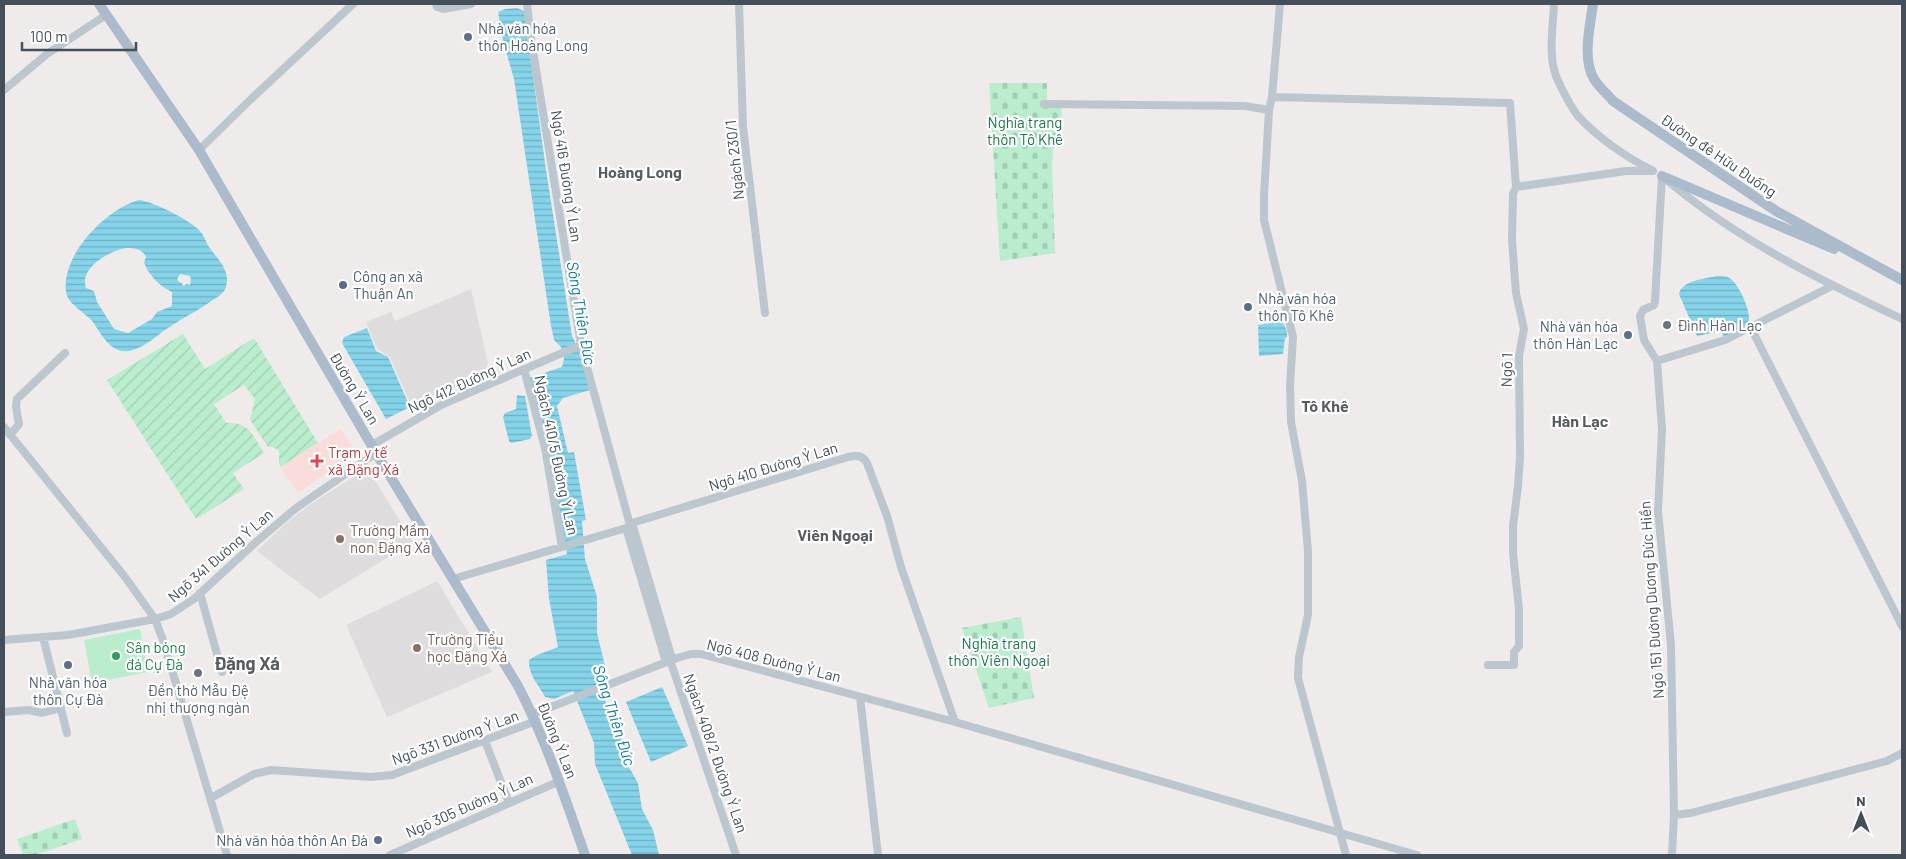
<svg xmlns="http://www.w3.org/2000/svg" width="1906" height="859" viewBox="0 0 1906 859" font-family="Barlow,sans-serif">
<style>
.education{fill:#dfdcdd}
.medical{fill:#faddda}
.cemetery{fill:url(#cemetery-stones)}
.park{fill:#b9edce}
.garden{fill:url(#garden-furrows)}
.water{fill:url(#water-rules);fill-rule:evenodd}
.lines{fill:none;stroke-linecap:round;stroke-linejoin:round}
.minor{stroke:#bcc6ce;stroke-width:8}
.major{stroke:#abbbcb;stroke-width:10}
.service-dot{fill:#5c6f8a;stroke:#fff;stroke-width:2}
.worship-dot{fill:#6b7280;stroke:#fff;stroke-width:2}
.health-dot{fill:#e0444e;stroke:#fff;stroke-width:2}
.education-dot{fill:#8d6e63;stroke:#fff;stroke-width:2}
.leisure-dot{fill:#2e9e5b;stroke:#fff;stroke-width:2}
.labels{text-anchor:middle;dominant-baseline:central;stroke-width:4.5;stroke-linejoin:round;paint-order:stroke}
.service-label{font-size:15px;fill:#4e5e75;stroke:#fff;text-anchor:start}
.park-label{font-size:15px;fill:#177849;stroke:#fff}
.street-label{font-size:15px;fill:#444f59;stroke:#fff}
.worship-label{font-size:15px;fill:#5b616d;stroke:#fff;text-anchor:start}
.health-label{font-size:15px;fill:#be3a42;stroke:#fff;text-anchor:start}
.education-label{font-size:15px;fill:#785e54;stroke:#fff;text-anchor:start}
.leisure-label{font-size:15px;fill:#27864d;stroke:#fff;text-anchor:start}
.neighbourhood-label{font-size:16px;font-weight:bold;fill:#585c60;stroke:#fff}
.water-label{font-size:16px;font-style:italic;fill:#0d7c9c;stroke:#fff}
.quarter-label{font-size:18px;font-weight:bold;fill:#585c60;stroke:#fff}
</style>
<defs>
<pattern id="cemetery-stones" width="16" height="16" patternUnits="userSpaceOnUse" patternTransform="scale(1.25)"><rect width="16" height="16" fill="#b9edce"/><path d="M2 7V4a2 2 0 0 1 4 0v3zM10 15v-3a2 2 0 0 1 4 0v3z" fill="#a0cdb3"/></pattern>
<pattern id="garden-furrows" width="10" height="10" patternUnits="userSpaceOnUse" patternTransform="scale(1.25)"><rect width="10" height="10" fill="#b9edce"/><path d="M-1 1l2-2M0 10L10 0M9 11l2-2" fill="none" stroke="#a0cdb3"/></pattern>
<pattern id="water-rules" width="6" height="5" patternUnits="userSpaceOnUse" patternTransform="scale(1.25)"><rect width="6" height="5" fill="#86d4ea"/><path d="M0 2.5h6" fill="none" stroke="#6faec1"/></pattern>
</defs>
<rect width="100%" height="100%" fill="#efebeb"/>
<path class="education" d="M 471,289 L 488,363 L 484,374 L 412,407 L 390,357 L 377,349 L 366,322 L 391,312 L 395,321 Z
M 361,472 L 371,474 L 413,542 L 320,599 L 257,551 L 284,525 L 308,506 Z
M 437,581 L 492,672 L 387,717 L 346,625 Z"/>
<path class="medical" d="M 340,429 L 353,447 L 353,454 L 298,493 L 280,467 Z"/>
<path class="cemetery" d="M 989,83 L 1047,83 L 1047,105 L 1061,105 L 1062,121 L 1053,149 L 1052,165 L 1055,253 L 1000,261 Z
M 1021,617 L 1034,698 L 989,708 L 962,628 Z
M 75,819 L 82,839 L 35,855 L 23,855 L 17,839 Z"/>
<path class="park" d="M 140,629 L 148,672 L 92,683 L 84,640 Z"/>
<path class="garden" d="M 183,334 L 205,369 L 254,338 L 318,443 L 280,467 L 279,462 L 279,451 L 273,447 L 268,447 L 250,420 L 255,399 L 244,385 L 214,404 L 226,423 C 250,422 252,435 264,453 L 233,473 L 244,489 L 196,519 L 107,380 Z"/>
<path class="water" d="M 517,8 L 524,11 L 546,170 L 572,336 L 578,348 L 590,390 L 563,398 L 557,406 L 568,453 L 574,452 L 586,520 L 582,521 L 585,559 L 597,597 L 597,633 L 606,670 L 603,677 L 596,680 L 624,744 L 626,762 L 638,783 L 642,809 L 653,830 L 659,855 L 632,855 L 595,764 L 594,743 L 573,691 L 554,699 L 545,697 C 539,685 528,675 529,660 L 537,655 L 558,647 L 549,599 L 546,560 L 567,554 L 550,459 L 529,378 L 562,367 L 564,359 L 561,347 L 554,340 L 551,326 L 514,79 L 503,41 L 498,12 L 505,9 Z
M 139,200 C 154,202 188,219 199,230 C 204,235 206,242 209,247 C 217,258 231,271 226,287 C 224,295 213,299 207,304 C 195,312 183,318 171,326 C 158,334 145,348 129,351 C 111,354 101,334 93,322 C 85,312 68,305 66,292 C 61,255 106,209 139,200 ZM 126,248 C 135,248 142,249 146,257 L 144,263 C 150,276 159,286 172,292 L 172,306 L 157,312 L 152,319 L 128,333 L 114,329 L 97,302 L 94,291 L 86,288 C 79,268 109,251 126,248 ZM 180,274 L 190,276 L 191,279 L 190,285 L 187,284 L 183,286 L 182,283 L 179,282 L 177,279 Z
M 1717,276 C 1723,276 1728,276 1732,280 C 1739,286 1753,314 1748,323 C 1743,330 1731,333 1724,337 L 1721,331 L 1697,336 L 1679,294 C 1682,280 1705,279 1717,276 Z
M 1282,321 L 1287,331 L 1287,337 L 1285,338 L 1283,354 L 1259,356 L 1258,325 Z
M 367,328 L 376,351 L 388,357 L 410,407 L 386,419 L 342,343 L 344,337 Z
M 517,395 L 525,396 L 532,436 L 530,439 L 511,443 L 509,441 L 503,417 L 505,413 L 516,409 Z
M 662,687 L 688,746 L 651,762 L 626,702 Z"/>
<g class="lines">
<path class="minor" d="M 436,4 L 437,7 L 443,9 L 471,4
M 527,4 L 531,39 L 581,345 L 630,525
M 739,4 L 743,127 L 765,313
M 1280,4 L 1272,97 L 1269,110 L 1264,196 L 1264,220 L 1293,337 L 1290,385 L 1291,422 L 1302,481 L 1308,551 L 1308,615 L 1299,657 L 1298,678 L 1346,855
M 1554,4 C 1553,27 1548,54 1556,76 C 1560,86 1572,109 1578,116 C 1597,137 1627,158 1652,170
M 4,90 L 47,54 L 106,15
M 1272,97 L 1510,103 L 1516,187
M 1044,104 L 1245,106 L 1269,110
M 199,150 L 250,100 L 353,4
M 1662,176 L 1655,301 L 1654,305 L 1643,310 L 1640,316 L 1644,340 L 1657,361 L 1662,430 L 1658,511 L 1671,645 L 1674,815 L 1672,855
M 1668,181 C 1738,240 1820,280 1902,319
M 1751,328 L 1902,626
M 1657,361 L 1725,340 L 1832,286
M 524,369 L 545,448 L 562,547
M 4,427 L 125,577 L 155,619 L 163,640 L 227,855
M 10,435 L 19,424 L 16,407 L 17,399 L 65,353
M 372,445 L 443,404 L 581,345
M 632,523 L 672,659
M 626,528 L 666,662
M 453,579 L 626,528 L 632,523 L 848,457 C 857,455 862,455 867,463 L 887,516 L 901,567 L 955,722
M 200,593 L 222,672
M 43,637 L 67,733
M 4,640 L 68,635 L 155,619 L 171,614 L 194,599 L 255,543 L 296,508 L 376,453
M 670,660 L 736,855
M 1488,665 L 1514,665 L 1514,652 L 1519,646 L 1519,609 L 1513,553 L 1513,526 L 1518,486 L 1520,457 L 1519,356 L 1524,329 L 1516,293 L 1512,240 L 1513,194 L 1516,187 L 1626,171 L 1653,171
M 860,697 L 878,855
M 4,712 L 29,710 L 42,713 L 61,708
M 533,714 L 677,658 L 691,654 L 701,654 L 955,722 L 1417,855
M 485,741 L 509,803
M 211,798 L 254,774 L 271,770 L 371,777 L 392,775 L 536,721
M 1674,815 L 1691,813 L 1887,761 L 1902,753
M 390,855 L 560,781"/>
<path class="major" d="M 99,4 L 199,150 L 376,453 L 518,686 C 546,740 565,798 585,855
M 1593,4 C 1590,26 1582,59 1594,79 C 1599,87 1607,94 1613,101 L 1776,211 L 1902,280
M 1662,176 L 1834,249"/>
</g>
<g class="service-dot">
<circle cx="468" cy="37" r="5"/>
<circle cx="343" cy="285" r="5"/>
<circle cx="1248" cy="307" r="5"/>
<circle cx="1628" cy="335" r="5"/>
<circle cx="68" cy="665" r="5"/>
<circle cx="378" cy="840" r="5"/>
</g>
<g class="worship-dot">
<circle cx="1667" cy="325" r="5"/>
<circle cx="198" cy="673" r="5"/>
</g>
<path class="health-dot" d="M314.5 453.5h5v5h5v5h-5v5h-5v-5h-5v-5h5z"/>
<g class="education-dot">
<circle cx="340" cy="539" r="5"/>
<circle cx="417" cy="648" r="5"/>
</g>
<circle class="leisure-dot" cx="116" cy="656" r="5"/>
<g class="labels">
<g class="service-label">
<text x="478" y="28">Nhà văn hóa<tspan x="478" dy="17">thôn Hoàng Long</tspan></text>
<text x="353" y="276">Công an xã<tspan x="353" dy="17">Thuận An</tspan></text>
<text x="1258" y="298">Nhà văn hóa<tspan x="1258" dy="17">thôn Tô Khê</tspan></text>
<text x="1618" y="326" text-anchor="end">Nhà văn hóa<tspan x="1618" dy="17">thôn Hàn Lạc</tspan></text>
<text x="68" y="682" text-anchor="middle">Nhà văn hóa<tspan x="68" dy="17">thôn Cự Đà</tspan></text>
<text x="368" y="840" text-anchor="end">Nhà văn hóa thôn An Đà</text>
</g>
<g class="park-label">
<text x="1025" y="122">Nghĩa trang<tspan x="1025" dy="17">thôn Tô Khê</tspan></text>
<text x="999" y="643">Nghĩa trang<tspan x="999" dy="17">thôn Viên Ngoại</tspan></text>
</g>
<g class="street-label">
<text transform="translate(1719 155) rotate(34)">Đường đê Hữu Đuống</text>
<text transform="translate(734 160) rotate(-96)">Ngách 230/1</text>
<text transform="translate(567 176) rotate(81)">Ngõ 416 Đường Ỷ Lan</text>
<text transform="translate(1506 370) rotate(-88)">Ngõ 1</text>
<text transform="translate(469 380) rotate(-25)">Ngõ 412 Đường Ỷ Lan</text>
<text transform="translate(355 388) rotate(59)">Đường Ỷ Lan</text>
<text transform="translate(557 455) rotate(78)">Ngách 410/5 Đường Ỷ Lan</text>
<text transform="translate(773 466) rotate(-17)">Ngõ 410 Đường Ỷ Lan</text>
<text transform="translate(220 555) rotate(-41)">Ngõ 341 Đường Ỷ Lan</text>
<text transform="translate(1651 600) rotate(-94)">Ngõ 151 Đường Dương Đức Hiền</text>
<text transform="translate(774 660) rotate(14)">Ngõ 408 Đường Ỷ Lan</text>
<text transform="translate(455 737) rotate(-20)">Ngõ 331 Đường Ỷ Lan</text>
<text transform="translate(558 740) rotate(68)">Đường Ỷ Lan</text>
<text transform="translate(716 753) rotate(71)">Ngách 408/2 Đường Ỷ Lan</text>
<text transform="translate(469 805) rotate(-24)">Ngõ 305 Đường Ỷ Lan</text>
</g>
<g class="worship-label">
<text x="1677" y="325">Đình Hàn Lạc</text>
<text x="198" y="690" text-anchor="middle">Đền thờ Mẫu Đệ<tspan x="198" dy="17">nhị thượng ngàn</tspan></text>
</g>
<g class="health-label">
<text x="328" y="452">Trạm y tế<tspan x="328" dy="17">xã Đặng Xá</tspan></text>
</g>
<g class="education-label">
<text x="350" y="530">Trường Mầm<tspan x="350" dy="17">non Đặng Xá</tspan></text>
<text x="427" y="639">Trường Tiểu<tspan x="427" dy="17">học Đặng Xá</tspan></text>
</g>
<g class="leisure-label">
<text x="126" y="647">Sân bóng<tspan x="126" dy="17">đá Cự Đà</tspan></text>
</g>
<g class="neighbourhood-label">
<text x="640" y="171">Hoàng Long</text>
<text x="1325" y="405">Tô Khê</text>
<text x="1580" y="420">Hàn Lạc</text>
<text x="835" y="534">Viên Ngoại</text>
</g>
<g class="water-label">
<text transform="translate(582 313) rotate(80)">Sông Thiên Đức</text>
<text transform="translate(615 715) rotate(72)">Sông Thiên Đức</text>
</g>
<g class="quarter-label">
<text x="247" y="663">Đặng Xá</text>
</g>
</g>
<rect width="1906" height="859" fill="none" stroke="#444f59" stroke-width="10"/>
<g transform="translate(1861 814)" stroke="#ffffff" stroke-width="4" paint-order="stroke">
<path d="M0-4L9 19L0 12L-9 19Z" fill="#444f59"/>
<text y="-8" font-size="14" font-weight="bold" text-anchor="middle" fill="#444f59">N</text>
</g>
<path d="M22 42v8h114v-8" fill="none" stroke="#444f59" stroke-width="2.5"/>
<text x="30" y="42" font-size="15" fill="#444f59" stroke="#ffffff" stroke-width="4" paint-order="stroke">100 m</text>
</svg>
